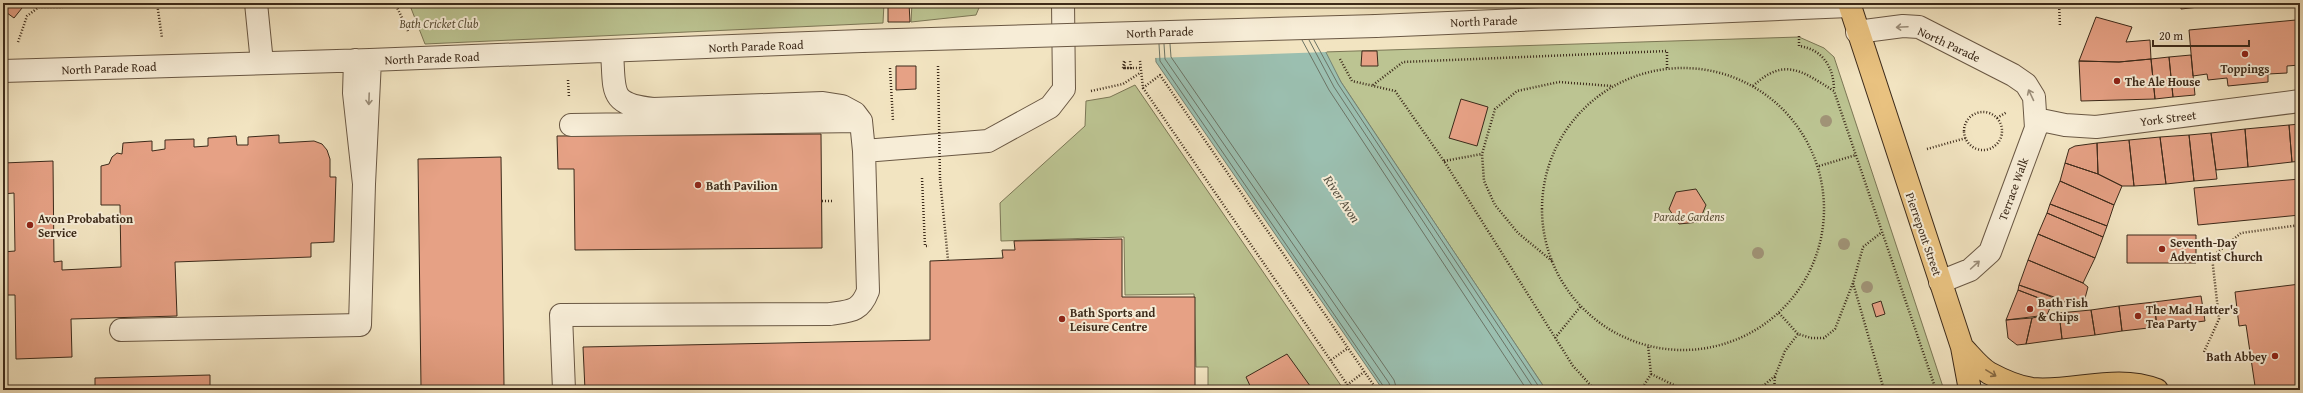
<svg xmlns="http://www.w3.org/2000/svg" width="2303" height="393" viewBox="0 0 2303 393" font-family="'Gentium Book Plus',serif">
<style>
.green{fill:#bcc492;stroke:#7c7756}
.water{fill:#9bbfb0;stroke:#758374}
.pier{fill:#f2e4c1}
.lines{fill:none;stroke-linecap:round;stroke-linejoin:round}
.shore{stroke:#6c7465;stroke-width:1}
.building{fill:#e6a185;stroke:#3c2a1a}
.minor-casing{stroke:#6a5844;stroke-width:24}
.major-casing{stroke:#3c2a1a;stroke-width:24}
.path{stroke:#3c2a1a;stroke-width:2.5;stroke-dasharray:1 2;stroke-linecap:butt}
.minor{stroke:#f7edd7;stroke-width:22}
.major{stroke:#e9c280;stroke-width:22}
.minor-bridge-casing{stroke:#6a5844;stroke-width:24;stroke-linecap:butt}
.path-bridge{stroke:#3c2a1a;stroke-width:2.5;stroke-dasharray:1 2;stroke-linecap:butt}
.minor-bridge{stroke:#f7edd7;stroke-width:22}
.tree{fill:#a09376}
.oneway{stroke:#9a8c78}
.oneway2{stroke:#8a6e48}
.poi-dot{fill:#8f2418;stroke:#f7edd7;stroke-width:1.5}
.labels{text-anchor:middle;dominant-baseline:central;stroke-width:4;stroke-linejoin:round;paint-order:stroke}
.street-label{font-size:12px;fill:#3c2a1a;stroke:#f7edd7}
.park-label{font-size:12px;font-style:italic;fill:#5c5038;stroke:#f7edd7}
.poi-label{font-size:12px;font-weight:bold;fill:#3c2a1a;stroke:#f7edd7;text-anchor:start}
.water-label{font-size:13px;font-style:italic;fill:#544f40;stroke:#f7edd7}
</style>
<rect width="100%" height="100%" fill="#f2e4c1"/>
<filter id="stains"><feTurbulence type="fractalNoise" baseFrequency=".005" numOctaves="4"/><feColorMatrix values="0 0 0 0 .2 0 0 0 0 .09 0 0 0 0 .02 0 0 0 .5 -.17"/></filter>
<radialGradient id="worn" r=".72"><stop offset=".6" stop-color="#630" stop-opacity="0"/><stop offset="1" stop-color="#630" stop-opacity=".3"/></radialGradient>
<path class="green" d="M 409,3 L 884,3 L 883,23 L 425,44 Z
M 912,3 L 981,3 L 976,15 L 911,22 Z
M 1799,37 L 1824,48 L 1834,57 L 1944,390 L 1546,390 L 1341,82 L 1324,52 Z
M 1135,85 L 1344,390 L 1208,390 L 1208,367 L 1196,367 L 1194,294 L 1125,295 L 1124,237 L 1001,241 L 1000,203 L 1085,126 L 1086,101 L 1110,97 Z"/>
<path class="water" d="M 1150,3 L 1301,3 L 1341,82 L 1546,390 L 1383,390 L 1156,62 L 1153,9 Z"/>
<path class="pier" d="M 1223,3 L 1303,3 L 1327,52 L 1154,58 L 1151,9 L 1148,5 Z"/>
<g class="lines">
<path class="shore" d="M 1302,40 L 1329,90 L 1527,390
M 1309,40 L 1334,87 L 1535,390
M 1314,40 L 1338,84 L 1541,390
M 1159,44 L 1160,61 L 1386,390
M 1164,44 L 1165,59 L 1389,383 L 1391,390
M 1170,44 L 1171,57 L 1394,380 L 1397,390"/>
</g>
<path class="building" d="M 3,3 L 26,3 L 14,18 L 3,10 Z
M 888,3 L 909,3 L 910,22 L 888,22 Z
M 2115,3 L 2159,3 L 2116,7 Z
M 2180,3 L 2210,3 L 2208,6 L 2181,9 Z
M 2096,17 L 2132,27 L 2126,42 L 2150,40 L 2151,59 L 2119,62 L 2079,61 Z
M 2296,20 L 2300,65 L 2287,66 L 2287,73 L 2268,74 L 2268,82 L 2228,86 L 2227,78 L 2208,80 L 2207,74 L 2193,76 L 2189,30 Z
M 1362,51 L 1377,51 L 1378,66 L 1361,66 Z
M 2191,55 L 2195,95 L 2173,97 L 2169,57 Z
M 2169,57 L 2173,97 L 2155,99 L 2151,59 Z
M 2151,59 L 2155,99 L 2081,101 L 2079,61 L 2119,62 Z
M 896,66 L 916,66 L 916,89 L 896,90 Z
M 1461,99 L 1488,107 L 1477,146 L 1449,138 Z
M 2300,124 L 2300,161 L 2292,162 L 2289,125 Z
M 2289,125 L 2292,162 L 2248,167 L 2245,129 Z
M 2245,129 L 2248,167 L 2216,170 L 2211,133 Z
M 2211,133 L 2217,179 L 2194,181 L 2189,135 Z
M 821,134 L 822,248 L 575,250 L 574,169 L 558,169 L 557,136 Z
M 279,135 L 279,143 L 314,141 L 322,144 L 327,150 L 330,159 L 330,177 L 336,177 L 334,242 L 311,243 L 311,257 L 175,262 L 177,316 L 71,319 L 72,357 L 16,359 L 15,295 L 3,295 L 3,252 L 15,251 L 14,193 L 3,194 L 3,163 L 53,161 L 54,262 L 62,261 L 62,270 L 121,267 L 120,205 L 101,205 L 101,166 L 109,164 L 112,157 L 117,153 L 122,154 L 123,143 L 152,141 L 152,151 L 165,149 L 165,140 L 194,139 L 194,147 L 208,146 L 208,138 L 236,136 L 237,145 L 248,145 L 248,137 Z
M 2189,135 L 2194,181 L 2166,184 L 2160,137 Z
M 2160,137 L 2166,184 L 2134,186 L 2129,140 Z
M 2129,140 L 2134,186 L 2122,186 L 2098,174 L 2097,143 Z
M 2097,143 L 2098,174 L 2065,163 L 2069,149 L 2075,146 Z
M 501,157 L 504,386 L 421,387 L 418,159 Z
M 2065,163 L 2098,174 L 2122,186 L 2114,205 L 2060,181 Z
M 2300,179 L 2300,215 L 2198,225 L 2194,188 Z
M 2060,181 L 2114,205 L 2107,226 L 2050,204 Z
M 1696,189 L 1706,205 L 1699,222 L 1679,224 L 1669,209 L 1676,192 Z
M 2050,204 L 2107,226 L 2103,237 L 2047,213 Z
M 2047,213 L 2103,237 L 2095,258 L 2038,234 Z
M 2038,234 L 2095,258 L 2083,283 L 2028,260 Z
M 2127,235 L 2196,235 L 2196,263 L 2127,263 Z
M 1122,239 L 1122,297 L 1195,297 L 1195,390 L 585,390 L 583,347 L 930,340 L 930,261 L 1003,258 L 1002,250 L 1015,250 L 1014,241 Z
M 2028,260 L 2083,283 L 2088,287 L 2084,302 L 2076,305 L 2065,302 L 2019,285 Z
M 2300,284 L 2300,390 L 2247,390 L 2247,387 L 2255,386 L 2246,325 L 2239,326 L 2235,292 Z
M 2019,285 L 2054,297 L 2052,303 L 2018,290 Z
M 2018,290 L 2052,303 L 2047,315 L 2006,320 Z
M 2201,296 L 2205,321 L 2157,327 L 2154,302 Z
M 1881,301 L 1885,314 L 1876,317 L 1872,304 Z
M 2154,302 L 2157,327 L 2122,331 L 2119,306 Z
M 2119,306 L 2122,331 L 2095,335 L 2091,310 Z
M 2091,310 L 2095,335 L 2062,339 L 2059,313 Z
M 2059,313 L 2062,339 L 2026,344 L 2032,318 Z
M 2032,318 L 2026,344 L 2017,345 L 2008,338 L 2006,320 Z
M 1287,354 L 1313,390 L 1252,390 L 1246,377 Z
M 210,375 L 210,390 L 95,390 L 95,378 Z"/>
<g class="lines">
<g class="minor-casing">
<path id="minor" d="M 256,3 L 262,63
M 1376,26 L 1849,6
M 1857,32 L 1903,26 L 1919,27 L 2013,75 L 2026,84 L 2034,97 L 2036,128 L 1990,252 L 1970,270 L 1940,282
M 355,60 L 354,93 L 364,184 L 370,60
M 3,71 L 370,60 L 862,41
M 2036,119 L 2065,125 L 2096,127 L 2300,101
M 571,125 L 861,121
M 864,151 L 988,141 L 1050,107 L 1064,89 L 1063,3
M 121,330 L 360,325 L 364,184
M 564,390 L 561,315 L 830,314 C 850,311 860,312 868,291 L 864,151 L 861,121 L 855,113 L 842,106 L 823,103 L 653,109 C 608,104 615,92 612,52"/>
</g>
<g class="major-casing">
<path id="major" d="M 1849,3 L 1962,347 C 1970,355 1979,367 1989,373 C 2002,380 2017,387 2032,389 C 2074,393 2115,374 2157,390
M 1962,347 L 1970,390"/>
</g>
<path class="path" d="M 157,3 L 162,38
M 395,3 L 408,31
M 2059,3 L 2060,27
M 284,6 L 375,6
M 1799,36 L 1799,46 C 1822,49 1834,67 1834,90
M 18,42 L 27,16 L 39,7 L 229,6
M 1340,59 L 1352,81 L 1395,91 L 1444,161 L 1573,366 L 1595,390
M 1124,61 L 1123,68 L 1131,68 L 1130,61
M 1140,61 L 1143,88 L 1351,390
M 1125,62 L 1124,68 L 1140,68
M 890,68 L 893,121
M1542 209a141 141 0 1 1 282 0a141 141 0 1 1-282 0Z
M 568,80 L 569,97
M 1373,85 L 1403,62 L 1667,51 L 1667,68
M 1753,86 C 1785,56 1803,72 1834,91 L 1936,390
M 1143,88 L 1160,75 L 1377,390
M 1091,91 L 1123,84 L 1140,73
M1964 131a19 19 0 1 1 38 0a19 19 0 1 1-38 0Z
M 1997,118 L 2007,112
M 1927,149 L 1966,138
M 1444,161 L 1482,154
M 1819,166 L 1856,155
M 922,178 L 925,246 L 929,246
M 940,179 L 948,260
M 822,201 L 834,201
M 1552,261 L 1518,233 L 1495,205 L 1484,181 L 1482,154 L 1495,109 L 1517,91 L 1559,82 L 1612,86
M 1853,283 L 1884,390
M 1779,313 L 1798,334
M 1555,338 L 1581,306
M 2204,352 L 2219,319 L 2212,257 L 2241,233 L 2300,225
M 1331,360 L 1348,348
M 1651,374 L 1684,390
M 1347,385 L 1364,372
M 1641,390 L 1651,374 L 1648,345
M 1758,390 L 1775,376 L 1785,351 L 1798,334 L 1811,338 L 1824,338 L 1835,329 L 1853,283 L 1863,247 L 1882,232
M 1774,390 L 1775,377"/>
<use href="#minor" class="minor"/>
<use href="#major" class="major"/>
<g class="minor-bridge-casing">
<path id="minor-bridge" d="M 862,41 L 1376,26"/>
</g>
<path class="path-bridge" d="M 938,66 L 940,179"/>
<use href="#minor-bridge" class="minor-bridge"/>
</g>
<g class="tree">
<circle cx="1826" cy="121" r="6"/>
<circle cx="1844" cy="244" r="6"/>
<circle cx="1758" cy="253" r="6"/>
<circle cx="1867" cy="287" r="6"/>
</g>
<defs><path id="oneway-shaft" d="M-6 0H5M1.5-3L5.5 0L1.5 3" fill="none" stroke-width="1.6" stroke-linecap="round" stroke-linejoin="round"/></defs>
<g class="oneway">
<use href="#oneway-shaft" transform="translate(1902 27) rotate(177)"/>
<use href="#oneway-shaft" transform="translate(2031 95) rotate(-115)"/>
<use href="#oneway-shaft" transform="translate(369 99) rotate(92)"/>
<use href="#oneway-shaft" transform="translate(1975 265) rotate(-42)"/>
</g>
<use class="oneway2" href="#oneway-shaft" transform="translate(1991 373) rotate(31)"/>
<g class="poi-dot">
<circle cx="2245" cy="54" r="4"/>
<circle cx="2117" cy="81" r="4"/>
<circle cx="698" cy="185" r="4"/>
<circle cx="30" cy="225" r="4"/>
<circle cx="2162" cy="249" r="4"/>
<circle cx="2030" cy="309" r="4"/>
<circle cx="2138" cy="316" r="4"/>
<circle cx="1062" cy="319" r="4"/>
<circle cx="2275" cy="356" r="4"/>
</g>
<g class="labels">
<g class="street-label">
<text transform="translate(1484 21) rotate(-2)">North Parade</text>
<text transform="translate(1160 32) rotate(-2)">North Parade</text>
<text transform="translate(1949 44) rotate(25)">North Parade</text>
<text transform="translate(756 46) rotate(-2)">North Parade Road</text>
<text transform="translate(432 58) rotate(-2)">North Parade Road</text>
<text transform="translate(109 68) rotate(-2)">North Parade Road</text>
<text transform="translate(2168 118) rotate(-7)">York Street</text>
<text transform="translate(2013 189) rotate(-70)">Terrace Walk</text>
<text transform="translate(1924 234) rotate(71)">Pierrepont Street</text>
</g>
<g class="park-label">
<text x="439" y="23">Bath Cricket Club</text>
<text x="1689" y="216">Parade Gardens</text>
</g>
<g class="poi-label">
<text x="2245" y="68" text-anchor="middle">Toppings</text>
<text x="2125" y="81">The Ale House</text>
<text x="706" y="185">Bath Pavilion</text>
<text x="38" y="218">Avon Probabation<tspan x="38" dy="14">Service</tspan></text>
<text x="2170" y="242">Seventh-Day<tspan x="2170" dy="14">Adventist Church</tspan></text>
<text x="2038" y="302">Bath Fish<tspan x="2038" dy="14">&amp; Chips</tspan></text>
<text x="2146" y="309">The Mad Hatter's<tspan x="2146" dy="14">Tea Party</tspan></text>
<text x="1070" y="312">Bath Sports and<tspan x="1070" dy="14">Leisure Centre</tspan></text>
<text x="2267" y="356" text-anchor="end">Bath Abbey</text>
</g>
<g class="water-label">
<text transform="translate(1342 199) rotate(56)">River Avon</text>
</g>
</g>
<rect width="2303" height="393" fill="none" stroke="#f2e4c1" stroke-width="16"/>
<rect x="4" y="4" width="2295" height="385" fill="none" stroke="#3c2a1a" stroke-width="2"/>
<rect x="8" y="8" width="2287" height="377" fill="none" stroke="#3c2a1a"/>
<path d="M2153 40v6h96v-6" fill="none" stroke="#3c2a1a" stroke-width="2"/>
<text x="2159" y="40" font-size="12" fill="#3c2a1a" stroke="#f7edd7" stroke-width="3" paint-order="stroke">20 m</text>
<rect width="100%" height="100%" filter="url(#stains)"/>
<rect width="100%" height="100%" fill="url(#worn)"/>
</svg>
